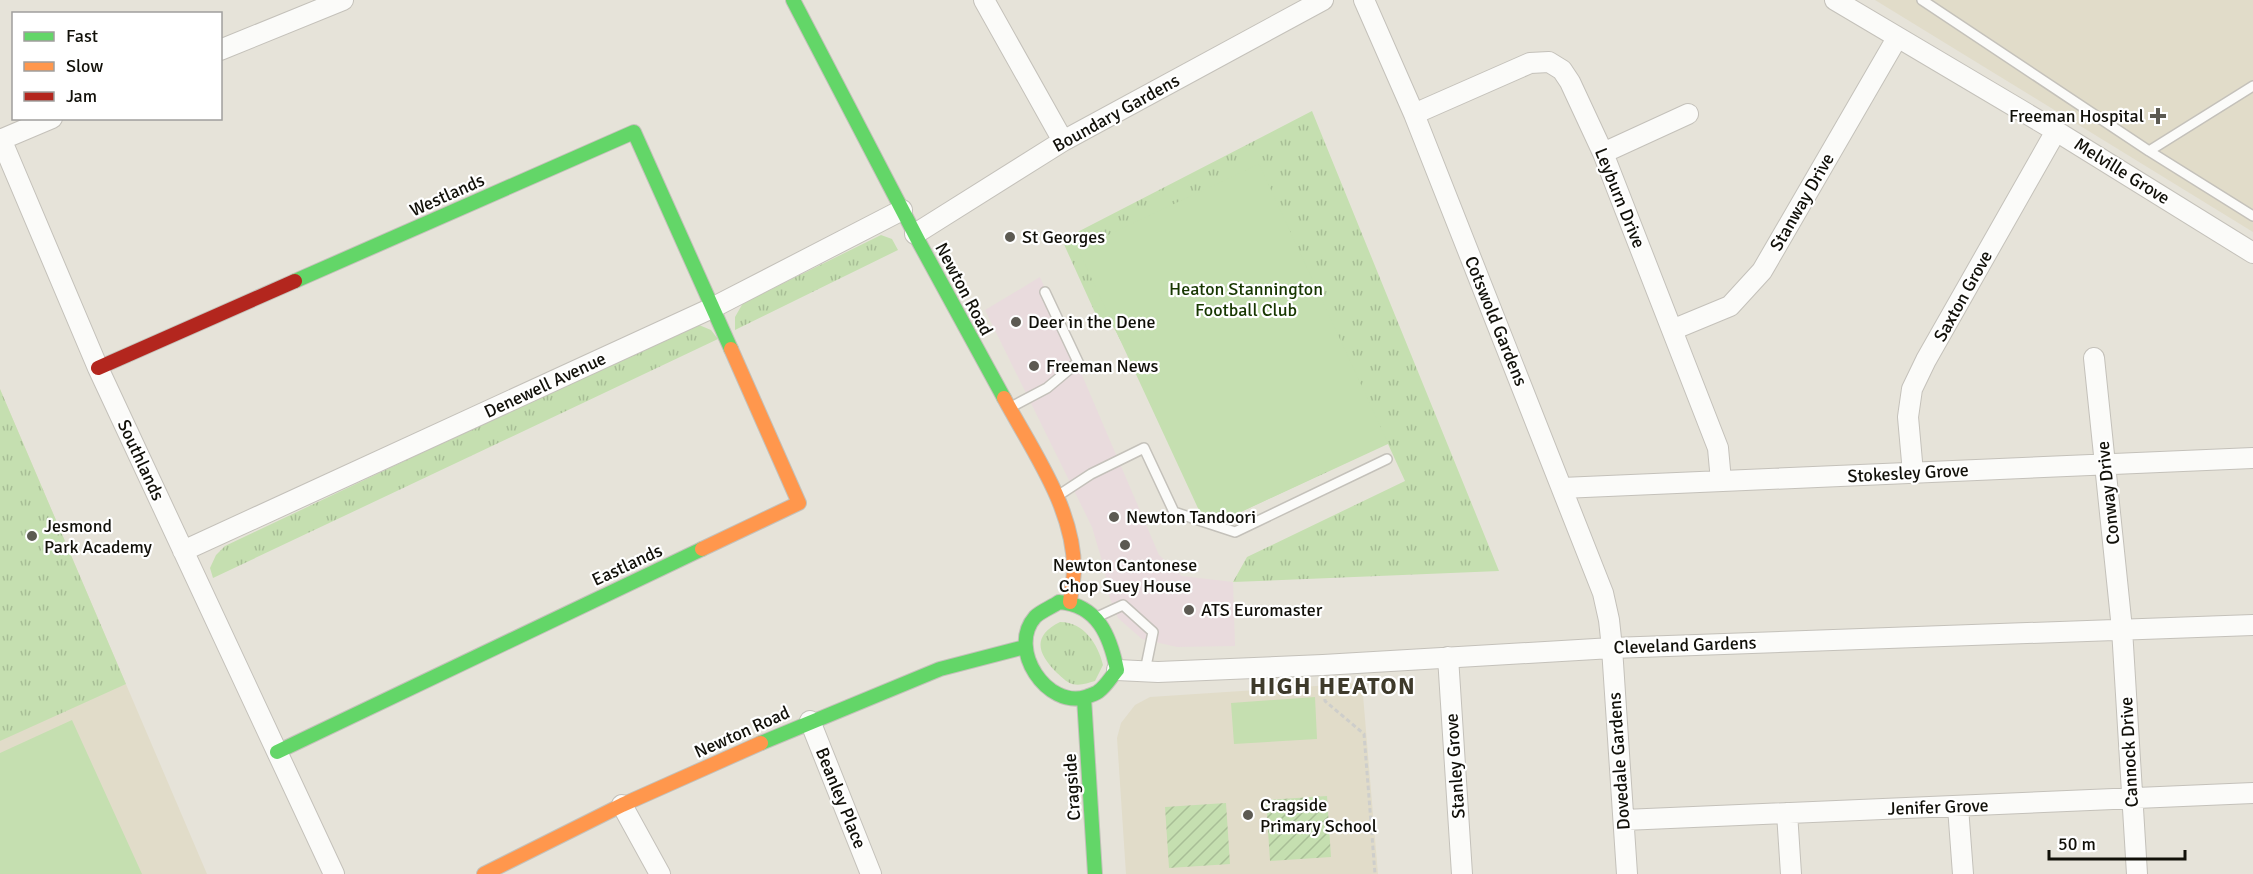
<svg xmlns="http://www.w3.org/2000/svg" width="2253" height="874" viewBox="0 0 2253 874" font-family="Signika,sans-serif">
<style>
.commercial{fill:#e9dbdd}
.built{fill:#e1dcc9}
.grass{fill:url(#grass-tufts)}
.garden{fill:url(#garden-furrows)}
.pitch{fill:#c5dfb0}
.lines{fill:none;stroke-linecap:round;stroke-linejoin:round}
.lane-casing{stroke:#c4c1ba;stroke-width:12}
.street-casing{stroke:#c4c1ba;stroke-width:22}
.fast-casing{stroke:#c4c1ba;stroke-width:16}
.slow-casing{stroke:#c4c1ba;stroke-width:16}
.jam-casing{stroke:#c4c1ba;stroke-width:16}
.path{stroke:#cececb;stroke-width:3;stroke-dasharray:4.5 3;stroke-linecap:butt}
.lane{stroke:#fbfbf9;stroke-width:9}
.street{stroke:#fbfbf9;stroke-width:20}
.fast{stroke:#63d668;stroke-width:14}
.slow{stroke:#ff974d;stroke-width:14}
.jam{stroke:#b3261e;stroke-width:14}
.poi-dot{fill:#5c5a52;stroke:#fff;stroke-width:2}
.labels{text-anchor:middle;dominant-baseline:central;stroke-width:4.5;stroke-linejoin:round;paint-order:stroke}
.street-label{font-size:18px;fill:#111009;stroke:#fff}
.poi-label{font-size:18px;fill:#111009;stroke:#fff;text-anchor:start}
.park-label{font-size:18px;fill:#173700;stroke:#fff}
.district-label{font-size:24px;font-weight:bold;letter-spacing:1.5px;fill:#3e3a2b;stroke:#fff}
</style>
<defs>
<pattern id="grass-tufts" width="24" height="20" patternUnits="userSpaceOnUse" patternTransform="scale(1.5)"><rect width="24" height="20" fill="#c5dfb0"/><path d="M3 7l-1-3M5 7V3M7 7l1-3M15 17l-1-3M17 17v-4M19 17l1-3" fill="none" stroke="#a8be96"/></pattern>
<pattern id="garden-furrows" width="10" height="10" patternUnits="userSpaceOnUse" patternTransform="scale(1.5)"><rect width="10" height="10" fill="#c5dfb0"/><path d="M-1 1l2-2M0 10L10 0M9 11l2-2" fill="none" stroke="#a8be96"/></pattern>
</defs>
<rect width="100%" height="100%" fill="#e6e3d9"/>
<path class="commercial" d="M 1040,277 L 1159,555 L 1182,576 L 1233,582 L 1235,646 L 1177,647 L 1142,639 L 1118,618 L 1109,596 L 1104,568 L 1092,527 L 985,310 Z"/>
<path class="built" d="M 1875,0 L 2253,0 L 2253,232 Z
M 0,389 L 207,874 L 0,874 Z
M 1362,683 L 1378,874 L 1126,874 L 1117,738 L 1121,723 L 1135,705 L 1150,697 Z"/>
<path class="grass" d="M 1312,111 L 1499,571 L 1233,582 L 1247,557 L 1405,481 L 1388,444 L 1217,523 L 1113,326 L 1102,328 L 1062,240 Z
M 881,235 L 892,239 L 898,250 L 735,330 L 735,317 L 743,303 Z
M 699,325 L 711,330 L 718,339 L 213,578 L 210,568 L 216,555 L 225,546 L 685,328 Z
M 0,389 L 126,684 L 0,741 Z
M 1060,622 C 1084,622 1098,644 1103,665 L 1095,681 C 1087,683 1081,686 1072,684 C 1066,682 1062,677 1057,673 C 1037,653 1032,636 1060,622 Z"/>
<path class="garden" d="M 1327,796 L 1331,857 L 1270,861 L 1266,800 Z
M 1226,803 L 1230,864 L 1169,868 L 1165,807 Z"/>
<path class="pitch" d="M 1259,164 L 1388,443 L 1217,523 L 1203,519 L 1078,249 Z
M 1315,697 L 1317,739 L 1234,744 L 1231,703 Z
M 72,720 L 142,874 L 0,874 L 0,753 Z"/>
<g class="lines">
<g class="lane-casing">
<path id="lane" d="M 1922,0 L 2149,151 L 2253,216
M 2149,151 L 2253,86
M 1011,407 L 1047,388 L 1078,362 L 1045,292
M 1059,495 L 1091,474 L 1144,448 L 1174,512 L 1235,532 L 1387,459
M 1097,617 L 1123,605 L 1153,632 L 1145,671"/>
</g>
<g class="street-casing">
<path id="street" d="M 984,0 L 1063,141
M 1364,0 L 1414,114 L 1603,593 L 1609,620 L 1612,648 L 1627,874
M 1835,0 L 2056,131 L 2253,253
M 220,50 L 343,0
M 1414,114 L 1530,63 L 1549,62 L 1562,70 L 1570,82 L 1603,153 L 1718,448 L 1721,481
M 1,139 L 98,368 L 334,874
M 0,140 L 52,118
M 1603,153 L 1688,114
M 915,234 L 1063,141 L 1323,0
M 1672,330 L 1730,306 L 1762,271 L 1897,38
M 2094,358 L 2122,629 L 2137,874
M 1913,473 L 1908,417 L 1912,389 L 1926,360 L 2056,131
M 1562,488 L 2253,458
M 183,551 L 712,308 L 902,210
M 1448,657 L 1462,874
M 1117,670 L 1158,672 L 1323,665 L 1612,648 L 2253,625
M 810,721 L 871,874
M 622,805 L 660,874
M 1958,807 L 1963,874
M 1787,813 L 1791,874
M 1624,820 L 2253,793"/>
</g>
<g class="fast-casing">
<path id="fast" d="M 793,0 L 920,244 L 1004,398
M 295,281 L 634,132 L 731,349
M 1059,602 C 1098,605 1110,636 1117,670 C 1111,677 1106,686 1099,691 C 1096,694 1090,695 1086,697 C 1047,709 1007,649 1035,617 C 1041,611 1052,607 1059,602 Z
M 1084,698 L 1095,874
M 761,743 L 940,669 L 1025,647
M 277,752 L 702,549"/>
</g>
<g class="slow-casing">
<path id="slow" d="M 1004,398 C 1032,450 1074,508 1074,569 C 1074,580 1071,591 1070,602
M 702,549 L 799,503 L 731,349
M 484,874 L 622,805 L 761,743"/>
</g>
<g class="jam-casing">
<path id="jam" d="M 98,368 L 295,281"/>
</g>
<path class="path" d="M 1324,684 L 1325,701 L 1364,734 L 1375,874"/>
<use href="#lane" class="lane"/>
<use href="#street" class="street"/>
<use href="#fast" class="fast"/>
<use href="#slow" class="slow"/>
<use href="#jam" class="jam"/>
</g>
<g class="poi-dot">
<path d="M2155 107h6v6h6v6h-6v6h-6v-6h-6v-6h6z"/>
<circle cx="1010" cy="237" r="6"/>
<circle cx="1016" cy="322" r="6"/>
<circle cx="1034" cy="366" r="6"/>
<circle cx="1114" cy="517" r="6"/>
<circle cx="32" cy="536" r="6"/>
<circle cx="1125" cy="545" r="6"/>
<circle cx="1189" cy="610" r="6"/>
<circle cx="1248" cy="815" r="6"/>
</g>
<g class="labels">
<g class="street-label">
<text transform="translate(1116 113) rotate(-29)">Boundary Gardens</text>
<text transform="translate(2122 171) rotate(32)">Melville Grove</text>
<text transform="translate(447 195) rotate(-24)">Westlands</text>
<text transform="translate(1620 198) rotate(68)">Leyburn Drive</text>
<text transform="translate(1802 202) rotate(-60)">Stanway Drive</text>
<text transform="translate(964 289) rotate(62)">Newton Road</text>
<text transform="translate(1963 296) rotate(-61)">Saxton Grove</text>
<text transform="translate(1496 321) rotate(68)">Cotswold Gardens</text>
<text transform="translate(545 385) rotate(-25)">Denewell Avenue</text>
<text transform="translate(141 460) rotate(65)">Southlands</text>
<text transform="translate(1908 473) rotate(-3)">Stokesley Grove</text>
<text transform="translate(2108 493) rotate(-96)">Conway Drive</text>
<text transform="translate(627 565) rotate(-25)">Eastlands</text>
<text transform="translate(1685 645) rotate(-2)">Cleveland Gardens</text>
<text transform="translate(742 732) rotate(-24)">Newton Road</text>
<text transform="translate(2129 752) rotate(-93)">Cannock Drive</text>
<text transform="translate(1619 761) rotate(-94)">Dovedale Gardens</text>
<text transform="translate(1455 766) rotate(-94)">Stanley Grove</text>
<text transform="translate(1072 787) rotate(-94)">Cragside</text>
<text transform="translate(841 798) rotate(68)">Beanley Place</text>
<text transform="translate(1938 807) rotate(-2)">Jenifer Grove</text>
</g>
<g class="poi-label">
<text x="2144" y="116" text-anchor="end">Freeman Hospital</text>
<text x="1022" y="237">St Georges</text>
<text x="1028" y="322">Deer in the Dene</text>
<text x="1046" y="366">Freeman News</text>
<text x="1126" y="517">Newton Tandoori</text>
<text x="44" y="526">Jesmond<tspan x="44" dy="21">Park Academy</tspan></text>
<text x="1125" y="565" text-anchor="middle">Newton Cantonese<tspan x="1125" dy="21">Chop Suey House</tspan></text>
<text x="1201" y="610">ATS Euromaster</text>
<text x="1260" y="805">Cragside<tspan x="1260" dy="21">Primary School</tspan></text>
</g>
<g class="park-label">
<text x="1246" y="289">Heaton Stannington<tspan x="1246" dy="21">Football Club</tspan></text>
</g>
<g class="district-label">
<text x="1333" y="686">HIGH HEATON</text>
</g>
</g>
<rect x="12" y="12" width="210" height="108" fill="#ffffff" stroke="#a09f9d" stroke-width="1.5"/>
<rect x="24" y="32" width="30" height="9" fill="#63d668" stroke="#a09f9d" stroke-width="1.5"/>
<text x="66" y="42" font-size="18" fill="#111009">Fast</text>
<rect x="24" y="62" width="30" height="9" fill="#ff974d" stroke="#a09f9d" stroke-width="1.5"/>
<text x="66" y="72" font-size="18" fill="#111009">Slow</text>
<rect x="24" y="92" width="30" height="9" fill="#b3261e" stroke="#a09f9d" stroke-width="1.5"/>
<text x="66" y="102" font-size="18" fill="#111009">Jam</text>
<path d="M2049 850v9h136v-9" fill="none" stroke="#111009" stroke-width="3"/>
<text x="2058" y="850" font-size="18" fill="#111009" stroke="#ffffff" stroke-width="4.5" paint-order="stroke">50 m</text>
</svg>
